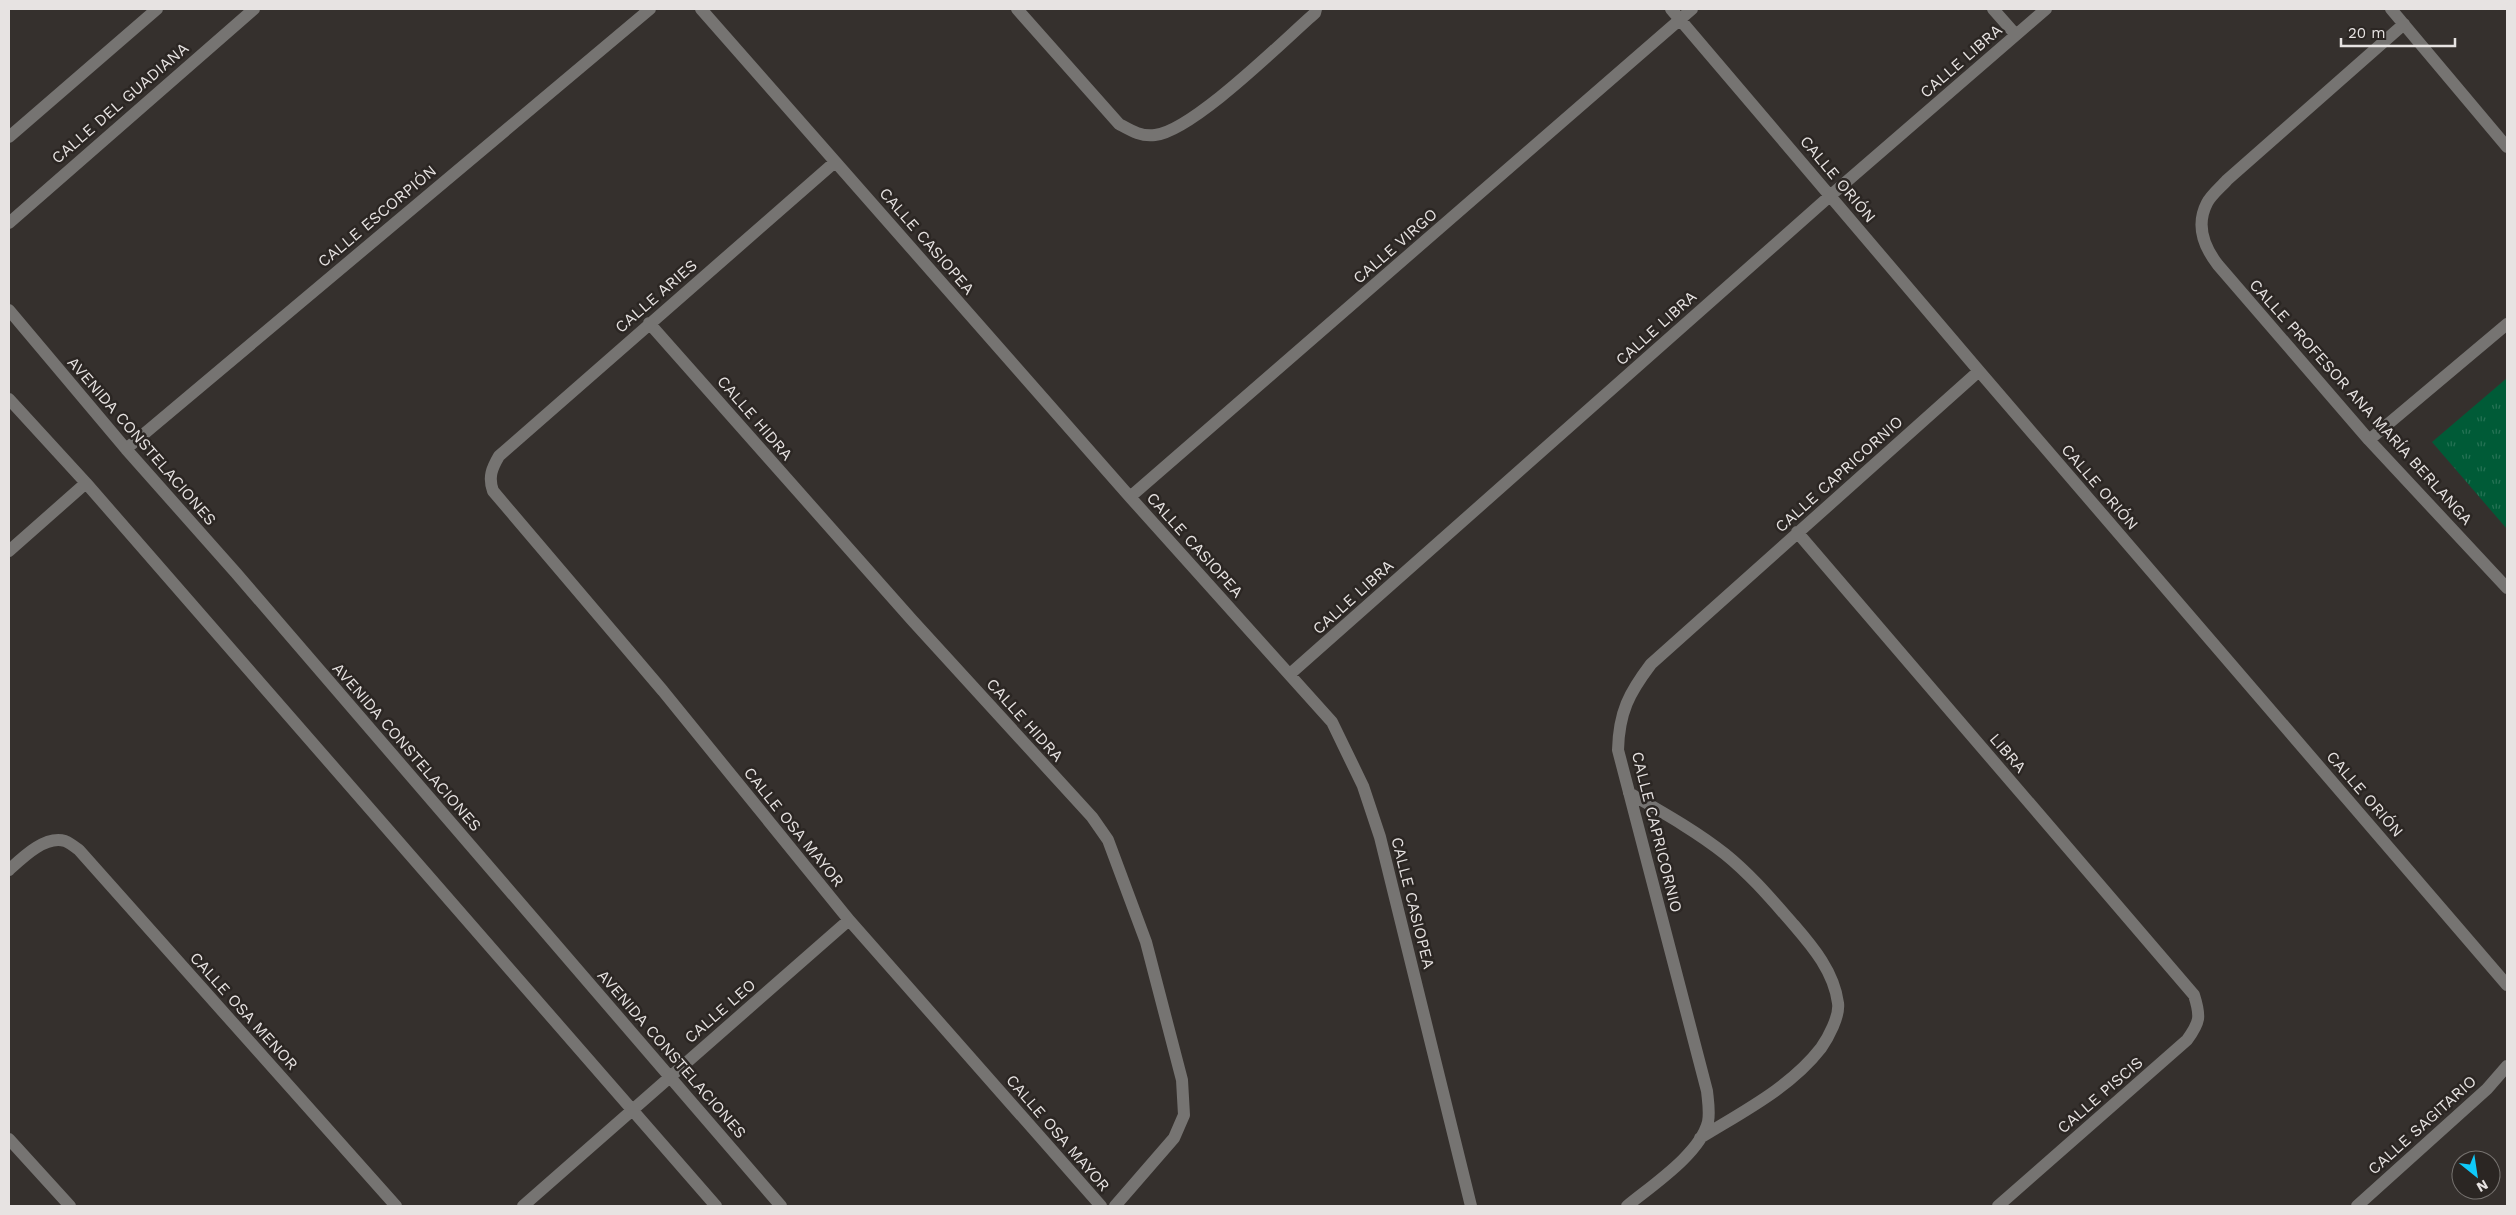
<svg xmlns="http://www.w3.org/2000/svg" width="2516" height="1215" viewBox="0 0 2516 1215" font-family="'Work Sans',sans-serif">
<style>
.grass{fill:url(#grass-tufts)}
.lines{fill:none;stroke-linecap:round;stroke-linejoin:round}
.minor{stroke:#767472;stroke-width:12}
.labels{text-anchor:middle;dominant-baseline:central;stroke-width:5;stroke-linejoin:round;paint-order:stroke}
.street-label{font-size:16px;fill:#e7e3e2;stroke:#2b2623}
</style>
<defs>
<pattern id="grass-tufts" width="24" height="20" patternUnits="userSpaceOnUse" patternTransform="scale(1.25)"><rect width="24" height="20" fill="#005b37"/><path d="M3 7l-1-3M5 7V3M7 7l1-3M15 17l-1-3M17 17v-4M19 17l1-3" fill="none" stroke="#257254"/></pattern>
</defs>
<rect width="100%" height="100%" fill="#35302d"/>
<path class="grass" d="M 2507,378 L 2507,529 L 2432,442 Z"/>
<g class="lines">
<path class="minor" d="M 701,9 L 1130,497 L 1332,722 L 1363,786 L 1380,837 L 1471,1206
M 1017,9 L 1119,124 C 1130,130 1141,137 1155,135 C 1193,131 1284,40 1315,13 L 1316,9
M 1671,9 L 1979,371 L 2507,985
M 1993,9 L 2016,35
M 2391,9 L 2507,147
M 2404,24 L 2227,180 C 2221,187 2211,195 2207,203 C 2195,226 2204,247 2218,265 L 2369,440 L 2507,588
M 9,137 L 157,9
M 835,162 L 499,456 C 492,468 488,477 493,491 L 663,691 L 849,920 L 1101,1206
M 9,223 L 254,9
M 9,310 L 126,449 L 236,573 L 781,1206
M 649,323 L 912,620 L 1092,817 L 1108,840 L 1146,942 L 1182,1080 L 1184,1115 L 1174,1138 L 1115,1206
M 9,399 L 86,483 L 716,1206
M 2369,440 L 2507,324
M 126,449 L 650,9
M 1130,497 L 1692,9
M 1797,532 L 2194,995 C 2201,1017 2200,1022 2187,1040 L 1998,1206
M 9,551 L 86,483
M 1290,674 L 1831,195 L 2046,9
M 1629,793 C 1662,812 1696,831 1725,854 C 1751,875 1772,900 1794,925 C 1813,947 1834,972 1838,1003 C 1840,1016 1828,1038 1821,1048 C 1790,1088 1742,1112 1700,1138
M 9,870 C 22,858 45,835 65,841 C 70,843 75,847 79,850 L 396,1206
M 9,1139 L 70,1206
M 523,1206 L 849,920
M 1627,1206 C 1651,1186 1700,1154 1708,1122 C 1710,1112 1708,1101 1707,1091 L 1618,750 C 1619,712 1629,693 1651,664 L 1979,371
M 2357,1206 L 2487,1089 L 2507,1066"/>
</g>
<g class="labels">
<g class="street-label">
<text transform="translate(1961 61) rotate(-41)">CALLE LIBRA</text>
<text transform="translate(120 103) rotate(-41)">CALLE DEL GUADIANA</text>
<text transform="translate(1838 179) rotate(50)">CALLE ORIÓN</text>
<text transform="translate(377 216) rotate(-40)">CALLE ESCORPIÓN</text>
<text transform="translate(927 241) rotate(49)">CALLE CASIOPEA</text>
<text transform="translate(1395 246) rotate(-41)">CALLE VIRGO</text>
<text transform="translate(656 296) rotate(-41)">CALLE ARIES</text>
<text transform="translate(1656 328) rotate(-42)">CALLE LIBRA</text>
<text transform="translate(2361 402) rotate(48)">CALLE PROFESOR ANA MARÍA BERLANGA</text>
<text transform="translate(755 418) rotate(49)">CALLE HIDRA</text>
<text transform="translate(142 441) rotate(49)">AVENIDA CONSTELACIONES</text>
<text transform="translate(1839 474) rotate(-42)">CALLE CAPRICORNIO</text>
<text transform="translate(2100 487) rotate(49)">CALLE ORIÓN</text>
<text transform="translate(1195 545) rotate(48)">CALLE CASIOPEA</text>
<text transform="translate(1353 597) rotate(-42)">CALLE LIBRA</text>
<text transform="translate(1025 720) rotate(48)">CALLE HIDRA</text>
<text transform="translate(407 747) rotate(49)">AVENIDA CONSTELACIONES</text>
<text transform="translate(2008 753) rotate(49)">LIBRA</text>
<text transform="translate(2365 794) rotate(49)">CALLE ORIÓN</text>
<text transform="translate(794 827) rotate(51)">CALLE OSA MAYOR</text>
<text transform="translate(1657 832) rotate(76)">CALLE CAPRICORNIO</text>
<text transform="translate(1413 903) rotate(76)">CALLE CASIOPEA</text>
<text transform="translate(244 1011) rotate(48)">CALLE OSA MENOR</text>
<text transform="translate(720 1011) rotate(-41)">CALLE LEO</text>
<text transform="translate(672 1054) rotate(49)">AVENIDA CONSTELACIONES</text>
<text transform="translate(2100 1095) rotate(-41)">CALLE PISCIS</text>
<text transform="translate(2422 1125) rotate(-42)">CALLE SAGITARIO</text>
<text transform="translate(1058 1133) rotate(49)">CALLE OSA MAYOR</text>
</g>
</g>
<rect width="2516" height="1215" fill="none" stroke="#e7e3e2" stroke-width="20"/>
<g transform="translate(2476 1175) rotate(150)"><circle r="24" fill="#2b2623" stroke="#76726f"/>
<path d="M0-4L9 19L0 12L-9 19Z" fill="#0fcafa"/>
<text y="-8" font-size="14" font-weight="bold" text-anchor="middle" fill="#e7e3e2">N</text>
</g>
<path d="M2341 38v8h114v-8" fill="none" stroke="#e7e3e2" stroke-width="2.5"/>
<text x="2348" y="38" font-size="15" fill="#e7e3e2" stroke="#2b2623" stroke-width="4" paint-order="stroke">20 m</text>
</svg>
